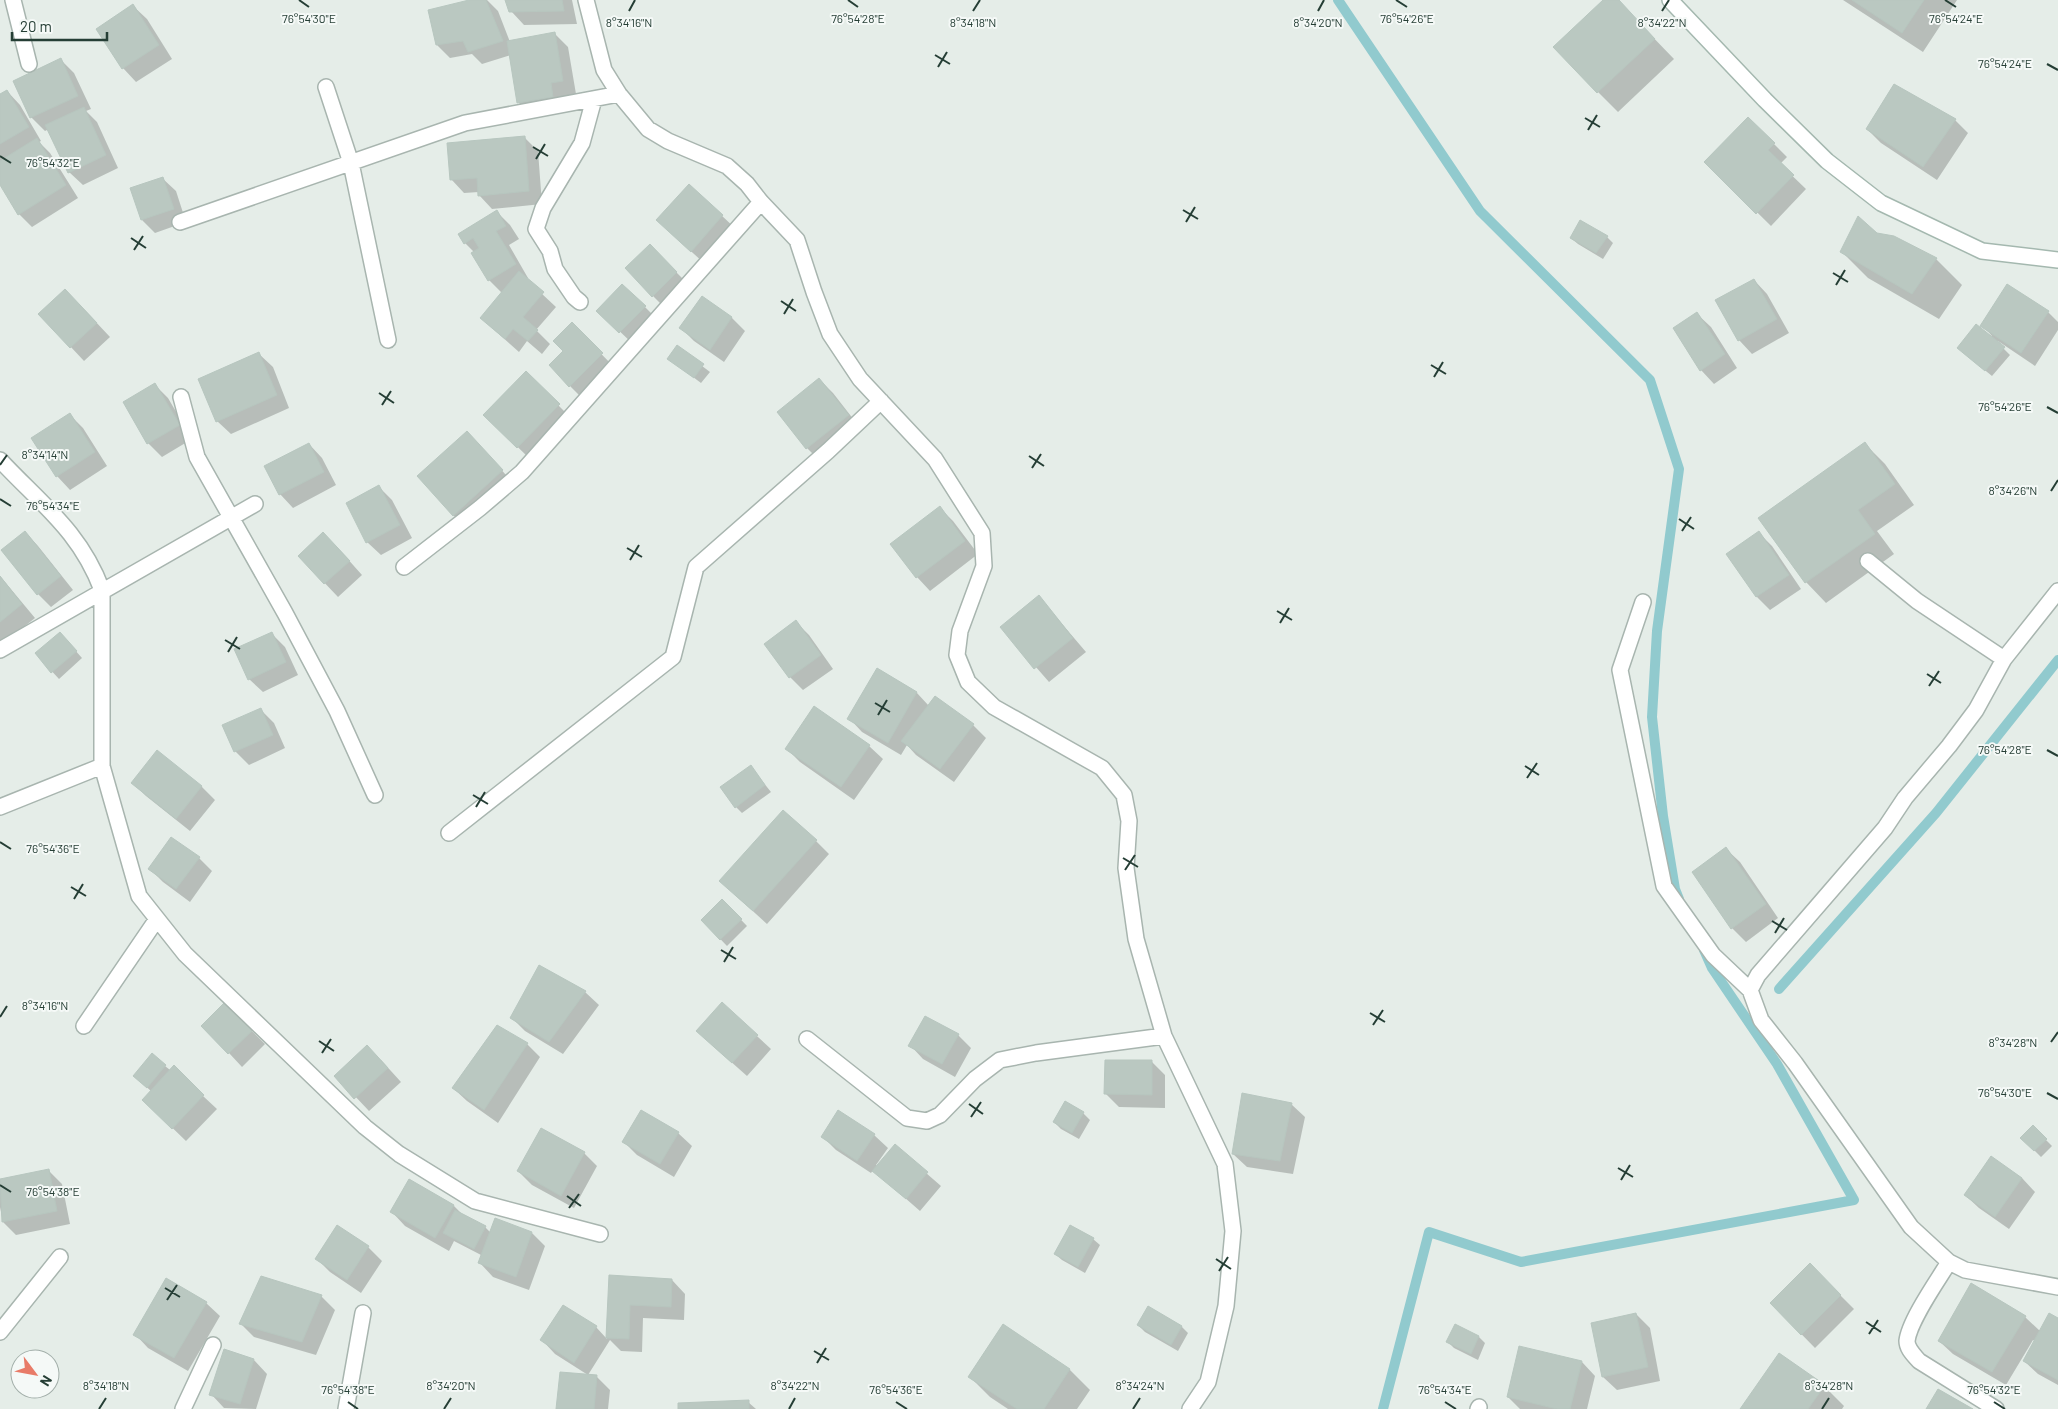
<svg xmlns="http://www.w3.org/2000/svg" width="2058" height="1409" viewBox="0 0 2058 1409" font-family="Barlow,sans-serif">
<style>
.shadow{fill:#0003}
.lines{fill:none;stroke-linecap:round;stroke-linejoin:round}
.stream{stroke:#91cace;stroke-width:10}
.building{fill:#bac8c1;stroke:#b7c6bf}
.minor-casing{stroke:#a8b5af;stroke-width:18}
.secondary-casing{stroke:#a4b8af;stroke-width:18}
.minor{stroke:#fff;stroke-width:15}
.secondary{stroke:#fff;stroke-width:15}
.ticks{fill:none;stroke:#253e35;stroke-width:2}
.ticks-label{font-size:12px;text-anchor:middle;fill:#253e35;stroke:#f5f9f7;stroke-width:4;stroke-linejoin:round;paint-order:stroke}
</style>
<rect width="100%" height="100%" fill="#e5ede8"/>
<path class="shadow" d="M 474,0 L 487,0 L 498,11 L 510,42 L 555,34 L 568,47 L 576,94 L 564,97 L 566,111 L 532,116 L 519,103 L 511,55 L 482,64 L 472,54 L 450,58 L 437,45 Z
M 506,0 L 572,0 L 577,24 L 524,25 L 511,11 Z
M 1605,0 L 1617,0 L 1674,59 L 1618,112 L 1598,92 Z
M 1843,0 L 1957,0 L 1923,52 Z
M 133,6 L 147,19 L 172,59 L 136,82 L 123,68 Z
M 61,60 L 74,73 L 91,109 L 86,111 L 97,122 L 118,168 L 83,185 L 69,172 L 49,129 L 45,131 L 31,117 Z
M 7,91 L 20,105 L 41,141 L 39,142 L 50,153 L 78,198 L 32,227 L 19,214 L 0,183 L 0,95 Z
M 1748,118 L 1787,157 L 1780,164 L 1806,189 L 1771,226 L 1706,162 Z
M 1955,120 L 1968,133 L 1937,180 L 1881,143 L 1867,129 Z
M 525,138 L 538,151 L 542,204 L 492,209 L 479,195 L 479,192 L 464,193 L 451,179 Z
M 162,178 L 176,191 L 186,222 L 155,233 L 142,220 L 132,189 Z
M 689,185 L 736,229 L 705,264 L 671,233 Z
M 496,211 L 510,225 L 519,239 L 509,245 L 528,278 L 526,279 L 556,307 L 536,330 L 550,344 L 542,354 L 527,341 L 519,352 L 481,318 L 502,293 L 489,280 L 475,253 L 465,243 Z
M 1876,235 L 1936,259 L 1962,285 L 1939,319 L 1868,278 L 1842,252 Z
M 1607,237 L 1613,243 L 1603,259 L 1578,244 L 1571,238 Z
M 650,246 L 690,286 L 666,309 L 653,296 Z
M 1754,280 L 1767,294 L 1789,333 L 1752,354 L 1739,340 Z
M 702,298 L 732,318 L 745,331 L 724,362 L 694,341 L 681,328 Z
M 79,304 L 110,337 L 84,361 L 40,314 Z
M 645,307 L 658,320 L 634,345 L 612,324 Z
M 2048,312 L 2058,322 L 2058,330 L 2035,366 L 1998,341 L 1997,342 L 2010,355 L 1992,376 L 1965,354 L 1992,336 L 1982,325 Z
M 1697,314 L 1711,327 L 1737,368 L 1714,384 L 1701,370 Z
M 572,324 L 615,368 L 583,399 L 570,386 L 565,351 Z
M 677,347 L 710,372 L 701,383 L 669,359 Z
M 259,354 L 273,367 L 289,408 L 231,434 L 217,421 Z
M 526,373 L 572,419 L 531,460 L 485,415 Z
M 819,379 L 833,393 L 861,429 L 821,462 L 807,448 L 779,412 Z
M 155,385 L 168,398 L 192,439 L 162,457 L 148,443 L 125,402 Z
M 70,415 L 83,428 L 107,466 L 70,490 L 57,476 Z
M 309,444 L 322,458 L 336,485 L 293,508 L 280,494 Z
M 1865,444 L 1885,464 L 1914,505 L 1877,531 L 1894,554 L 1826,603 L 1806,582 Z
M 480,446 L 515,485 L 467,528 L 453,515 Z
M 379,487 L 392,500 L 412,538 L 381,555 L 367,542 Z
M 940,508 L 953,521 L 978,554 L 930,591 L 917,577 Z
M 25,532 L 38,546 L 73,590 L 51,607 L 38,594 Z
M 1759,533 L 1772,546 L 1801,589 L 1770,610 L 1757,597 L 1728,554 Z
M 337,547 L 362,575 L 338,597 L 299,556 Z
M 0,576 L 35,618 L 1,645 L 0,643 Z
M 1039,597 L 1086,652 L 1049,682 L 1001,627 Z
M 796,622 L 809,635 L 833,669 L 803,690 L 790,677 Z
M 271,633 L 285,647 L 298,675 L 263,692 L 249,679 Z
M 66,640 L 82,658 L 59,679 L 36,654 Z
M 877,670 L 917,693 L 929,706 L 973,725 L 986,738 L 954,782 L 916,755 L 907,745 L 901,755 L 862,732 L 849,718 Z
M 260,709 L 274,723 L 285,748 L 249,765 L 235,751 Z
M 869,746 L 883,759 L 854,800 L 800,762 L 787,749 Z
M 158,752 L 202,787 L 215,800 L 190,831 L 146,796 L 133,783 Z
M 751,767 L 771,792 L 742,813 L 736,807 Z
M 816,841 L 829,854 L 767,924 L 734,894 Z
M 1726,849 L 1740,862 L 1778,918 L 1746,942 L 1732,928 L 1694,872 Z
M 199,858 L 212,871 L 190,902 L 163,882 L 150,869 Z
M 722,900 L 747,926 L 727,946 L 702,920 Z
M 585,992 L 599,1005 L 563,1054 L 525,1031 L 512,1018 Z
M 225,1004 L 265,1044 L 242,1067 L 229,1053 Z
M 722,1004 L 771,1049 L 747,1076 L 711,1044 Z
M 958,1035 L 971,1048 L 955,1077 L 923,1059 L 910,1045 Z
M 527,1044 L 540,1057 L 498,1123 L 467,1101 L 453,1088 Z
M 381,1060 L 401,1082 L 369,1111 L 336,1076 Z
M 1152,1062 L 1165,1075 L 1165,1108 L 1119,1107 L 1105,1093 Z
M 165,1066 L 203,1096 L 217,1109 L 186,1141 L 157,1113 L 151,1091 L 134,1076 Z
M 1291,1104 L 1305,1117 L 1293,1174 L 1247,1167 L 1233,1154 Z
M 1083,1113 L 1090,1120 L 1079,1139 L 1061,1129 L 1054,1122 Z
M 2033,1127 L 2052,1146 L 2041,1157 L 2022,1138 Z
M 678,1133 L 692,1146 L 674,1177 L 637,1155 L 624,1142 Z
M 874,1135 L 888,1148 L 876,1165 L 878,1167 L 895,1146 L 941,1186 L 920,1211 L 873,1170 L 871,1173 L 836,1150 L 822,1136 Z
M 584,1153 L 597,1166 L 574,1208 L 532,1185 L 518,1171 Z
M 1991,1158 L 2022,1178 L 2035,1192 L 2009,1229 L 1979,1208 L 1965,1195 Z
M 48,1170 L 62,1184 L 70,1224 L 16,1235 L 3,1222 L 0,1207 L 0,1180 Z
M 454,1206 L 464,1216 L 485,1227 L 491,1233 L 532,1233 L 545,1246 L 529,1290 L 493,1277 L 480,1263 L 483,1256 L 454,1241 L 449,1251 L 405,1226 L 392,1212 Z
M 337,1227 L 368,1247 L 382,1261 L 361,1293 L 330,1272 L 316,1258 Z
M 1093,1239 L 1100,1245 L 1085,1273 L 1062,1260 L 1055,1254 Z
M 1810,1265 L 1854,1309 L 1815,1348 L 1771,1303 Z
M 610,1277 L 672,1280 L 685,1294 L 684,1320 L 643,1318 L 642,1352 L 621,1351 L 610,1340 L 588,1375 L 555,1354 L 542,1340 L 563,1306 L 596,1327 L 607,1339 Z
M 321,1296 L 335,1310 L 316,1355 L 254,1337 L 241,1324 Z
M 206,1303 L 220,1316 L 188,1371 L 148,1348 L 135,1334 Z
M 1149,1308 L 1182,1327 L 1188,1333 L 1178,1351 L 1145,1332 L 1138,1325 Z
M 1636,1314 L 1650,1328 L 1660,1381 L 1617,1390 L 1603,1377 Z
M 2025,1317 L 2040,1331 L 2058,1320 L 2058,1385 L 2038,1374 L 2024,1361 L 2035,1341 L 2033,1340 L 2006,1385 L 1953,1354 L 1939,1341 Z
M 1003,1326 L 1070,1370 L 1090,1390 L 1077,1409 L 1008,1409 L 990,1397 L 969,1376 Z
M 1455,1326 L 1479,1337 L 1485,1343 L 1478,1360 L 1454,1348 L 1448,1342 Z
M 254,1360 L 267,1374 L 256,1409 L 224,1408 L 211,1394 Z
M 1582,1362 L 1595,1376 L 1587,1409 L 1520,1409 L 1508,1397 Z
M 596,1376 L 610,1390 L 608,1409 L 558,1409 Z
M 1824,1386 L 1844,1406 L 1842,1409 L 1742,1409 Z
M 748,1402 L 756,1409 L 680,1409 Z"/>
<g class="lines">
<path class="stream" d="M 1338,0 L 1480,211 L 1650,380 L 1679,469 L 1657,631 L 1652,717 L 1663,816 L 1675,889 L 1679,899
M 1779,989 L 1936,813 L 2058,660
M 1383,1409 L 1429,1232 L 1521,1262 L 1854,1200 L 1777,1064 L 1712,968 L 1704,950"/>
</g>
<path class="building" d="M 469,0 L 486,0 L 503,41 L 468,52 L 463,41 L 436,45 L 428,10 Z
M 505,0 L 562,0 L 564,11 L 509,12 Z
M 1603,0 L 1619,0 L 1655,39 L 1597,93 L 1553,47 Z
M 1852,0 L 1924,0 L 1902,33 Z
M 133,4 L 159,45 L 122,69 L 96,29 Z
M 555,32 L 563,81 L 551,83 L 553,97 L 517,103 L 507,41 Z
M 61,58 L 78,96 L 30,118 L 13,81 Z
M 1894,84 L 1956,119 L 1923,167 L 1866,129 Z
M 7,90 L 29,127 L 0,144 L 0,94 Z
M 84,107 L 106,155 L 68,173 L 45,125 Z
M 1748,117 L 1775,143 L 1768,150 L 1794,175 L 1756,214 L 1704,162 Z
M 525,136 L 529,191 L 478,196 L 477,178 L 450,180 L 447,143 Z
M 37,138 L 66,185 L 18,215 L 0,185 L 0,161 Z
M 163,177 L 174,209 L 141,220 L 130,188 Z
M 689,184 L 723,215 L 691,252 L 656,220 Z
M 497,210 L 506,226 L 496,231 L 516,264 L 488,281 L 471,253 L 479,248 L 473,238 L 464,244 L 458,234 Z
M 1858,216 L 1877,233 L 1894,236 L 1937,258 L 1912,294 L 1840,252 Z
M 1580,220 L 1608,236 L 1596,253 L 1570,238 Z
M 650,244 L 677,272 L 652,297 L 625,268 Z
M 519,271 L 544,292 L 523,317 L 538,330 L 528,341 L 513,329 L 505,339 L 480,318 Z
M 1754,279 L 1777,319 L 1738,341 L 1715,300 Z
M 622,284 L 646,306 L 619,333 L 596,311 Z
M 2007,284 L 2049,311 L 2021,353 L 1980,326 Z
M 65,289 L 97,323 L 70,348 L 38,314 Z
M 702,296 L 732,317 L 710,350 L 679,328 Z
M 1697,312 L 1725,354 L 1700,371 L 1673,328 Z
M 572,322 L 603,353 L 569,387 L 549,365 L 563,351 L 553,341 Z
M 1976,324 L 2005,347 L 1985,371 L 1957,348 Z
M 677,345 L 704,364 L 694,378 L 667,359 Z
M 259,352 L 277,395 L 216,422 L 198,379 Z
M 526,371 L 560,404 L 517,448 L 483,415 Z
M 819,378 L 849,415 L 806,449 L 777,412 Z
M 155,383 L 180,425 L 147,444 L 123,402 Z
M 70,413 L 95,452 L 56,477 L 31,438 Z
M 467,431 L 503,470 L 453,516 L 417,476 Z
M 1865,442 L 1895,484 L 1858,510 L 1875,534 L 1805,583 L 1758,518 Z
M 309,443 L 324,472 L 279,495 L 264,466 Z
M 379,485 L 400,525 L 366,543 L 346,503 Z
M 940,506 L 965,541 L 916,578 L 890,544 Z
M 25,531 L 61,576 L 37,595 L 1,550 Z
M 1759,531 L 1789,575 L 1756,597 L 1726,554 Z
M 323,532 L 350,561 L 324,584 L 298,556 Z
M 0,576 L 22,604 L 0,622 Z
M 1039,595 L 1073,638 L 1034,669 L 1000,627 Z
M 796,620 L 821,655 L 789,678 L 764,644 Z
M 60,632 L 77,651 L 51,673 L 35,653 Z
M 272,632 L 286,662 L 248,680 L 234,649 Z
M 877,668 L 917,692 L 888,743 L 847,719 Z
M 935,696 L 974,724 L 940,769 L 901,741 Z
M 814,706 L 870,745 L 841,787 L 785,749 Z
M 261,708 L 273,735 L 234,752 L 222,725 Z
M 157,750 L 202,786 L 176,819 L 131,783 Z
M 751,765 L 765,785 L 735,808 L 720,787 Z
M 783,810 L 817,840 L 753,911 L 719,881 Z
M 171,837 L 200,857 L 176,889 L 148,869 Z
M 1726,847 L 1766,904 L 1731,929 L 1692,872 Z
M 722,899 L 742,919 L 720,940 L 701,920 Z
M 539,965 L 586,991 L 549,1042 L 510,1018 Z
M 225,1002 L 253,1030 L 228,1054 L 201,1026 Z
M 722,1002 L 758,1035 L 732,1063 L 696,1031 Z
M 925,1016 L 959,1034 L 942,1064 L 908,1046 Z
M 497,1025 L 528,1043 L 484,1110 L 452,1088 Z
M 367,1045 L 388,1068 L 354,1099 L 334,1076 Z
M 152,1053 L 166,1065 L 147,1088 L 133,1076 Z
M 1105,1060 L 1152,1060 L 1152,1095 L 1104,1094 Z
M 174,1065 L 204,1095 L 172,1129 L 142,1100 Z
M 1242,1093 L 1292,1103 L 1280,1161 L 1232,1154 Z
M 1065,1101 L 1084,1112 L 1072,1133 L 1053,1122 Z
M 641,1110 L 679,1132 L 660,1164 L 622,1142 Z
M 838,1110 L 875,1134 L 857,1161 L 821,1137 Z
M 2033,1125 L 2047,1139 L 2034,1151 L 2020,1138 Z
M 541,1128 L 585,1152 L 561,1196 L 517,1171 Z
M 895,1144 L 928,1172 L 906,1199 L 872,1171 Z
M 1991,1156 L 2022,1178 L 1995,1217 L 1964,1195 Z
M 49,1169 L 57,1211 L 2,1222 L 0,1179 Z
M 409,1179 L 454,1205 L 435,1238 L 390,1212 Z
M 455,1210 L 486,1226 L 474,1249 L 443,1233 Z
M 495,1218 L 532,1232 L 516,1277 L 478,1263 Z
M 337,1225 L 369,1246 L 347,1280 L 315,1259 Z
M 1070,1225 L 1094,1238 L 1078,1267 L 1054,1254 Z
M 1810,1263 L 1841,1295 L 1801,1335 L 1770,1303 Z
M 609,1275 L 672,1279 L 671,1307 L 630,1305 L 629,1339 L 606,1338 Z
M 261,1276 L 322,1295 L 302,1342 L 239,1324 Z
M 166,1278 L 207,1302 L 174,1358 L 133,1335 Z
M 1971,1283 L 2026,1316 L 1992,1372 L 1938,1341 Z
M 563,1305 L 597,1326 L 574,1363 L 540,1340 Z
M 1148,1306 L 1182,1326 L 1171,1345 L 1137,1325 Z
M 1636,1313 L 1648,1367 L 1602,1377 L 1591,1323 Z
M 2049,1313 L 2058,1318 L 2058,1380 L 2023,1361 Z
M 1003,1324 L 1070,1369 L 1044,1409 L 1017,1409 L 968,1377 Z
M 1455,1324 L 1479,1336 L 1471,1354 L 1446,1342 Z
M 1519,1346 L 1582,1361 L 1570,1409 L 1557,1409 L 1507,1397 Z
M 224,1349 L 254,1359 L 240,1404 L 209,1395 Z
M 1779,1353 L 1825,1385 L 1808,1409 L 1740,1409 Z
M 560,1372 L 597,1375 L 594,1409 L 556,1409 Z
M 1938,1389 L 1973,1409 L 1926,1409 Z
M 749,1400 L 749,1409 L 678,1409 L 678,1403 Z"/>
<g class="lines">
<g class="minor-casing">
<path id="minor" d="M 13,0 L 29,64
M 586,0 L 604,70 L 619,94 L 648,129 L 668,141 L 727,166 L 747,184 L 761,202 L 797,240 L 814,292 L 830,334 L 860,379 L 935,459 L 982,533 L 984,566 L 960,631 L 957,655 L 968,682 L 994,707 L 1102,768 L 1124,795 L 1129,821 L 1126,868 L 1136,939 L 1164,1036 L 1225,1164 L 1233,1231 L 1226,1306 L 1208,1382 L 1190,1409
M 326,87 L 351,163 L 388,340
M 180,222 L 465,123 L 619,94
M 580,302 L 574,297 L 555,269 L 550,251 L 536,229 L 543,208 L 582,143 L 594,99
M 181,397 L 197,457 L 285,613 L 337,711 L 375,795
M 0,460 C 41,504 80,531 102,590 L 102,766 L 139,896 L 185,954 L 365,1127 L 399,1154 L 475,1201 L 600,1234
M 1868,561 L 1917,601 L 2004,659
M 404,567 L 480,508 L 522,472 L 761,202
M 2058,591 L 2004,659 L 1976,710 L 1949,746 L 1905,798 L 1885,828 L 1758,975 L 1750,990 L 1761,1020 L 1795,1063 L 1911,1227 L 1949,1262 L 1965,1270 L 2058,1287
M 1643,602 L 1620,670 L 1664,886 L 1713,955 L 1750,990
M 0,650 L 255,504
M 0,807 L 102,766
M 449,833 L 673,657 L 696,567 L 828,451 L 881,401
M 84,1026 L 157,919
M 807,1039 L 907,1118 L 927,1121 L 940,1115 L 975,1079 L 1000,1060 L 1036,1053 L 1164,1036
M 1949,1262 C 1938,1280 1909,1321 1907,1341 C 1907,1349 1914,1355 1919,1361 L 1996,1409
M 0,1332 L 60,1257
M 183,1409 L 213,1345
M 346,1409 L 363,1313
M 1478,1409 L 1479,1407"/>
</g>
<g class="secondary-casing">
<path id="secondary" d="M 1670,0 L 1765,100 L 1827,161 L 1881,203 L 1982,251 L 2058,260"/>
</g>
<use href="#minor" class="minor"/>
<use href="#secondary" class="secondary"/>
</g>
<path class="ticks" d="M 299,0 L 309,7M 848,0 L 858,7M 1396,0 L 1407,7M 1945,0 L 1956,7M 629,11 L 635,0M 973,11 L 980,0M 1318,11 L 1324,0M 1662,11 L 1669,0M 935,55 L 950,64M 2047,64 L 2058,70M 938,67 L 947,52M 1585,118 L 1600,127M 1588,130 L 1597,115M 533,147 L 548,156M 0,156 L 11,163M 536,159 L 545,144M 1183,210 L 1198,219M 1186,222 L 1195,207M 131,238 L 146,248M 134,250 L 143,236M 1833,273 L 1848,282M 1836,285 L 1845,270M 781,301 L 796,311M 784,314 L 793,299M 1431,365 L 1446,374M 1434,377 L 1443,362M 379,393 L 394,403M 382,405 L 391,391M 2047,407 L 2058,413M 1029,456 L 1044,466M 0,465 L 7,455M 1032,468 L 1041,454M 2051,491 L 2058,480M 0,499 L 11,506M 1679,519 L 1694,529M 1682,531 L 1691,517M 627,548 L 642,557M 630,560 L 639,545M 1277,611 L 1292,620M 1280,623 L 1289,608M 225,640 L 240,649M 228,652 L 237,637M 1927,674 L 1941,683M 1929,686 L 1939,671M 875,703 L 890,712M 878,715 L 887,700M 2047,750 L 2058,756M 1525,766 L 1539,775M 1527,778 L 1537,763M 473,795 L 488,804M 476,807 L 485,792M 0,842 L 11,849M 1123,858 L 1138,867M 1125,870 L 1135,855M 71,887 L 86,896M 74,899 L 83,884M 1772,921 L 1787,930M 1775,933 L 1784,918M 721,950 L 736,959M 724,962 L 733,947M 1370,1013 L 1385,1022M 0,1017 L 7,1006M 1373,1025 L 1383,1010M 319,1041 L 334,1051M 2051,1042 L 2058,1032M 322,1053 L 331,1039M 2047,1093 L 2058,1099M 969,1104 L 983,1114M 971,1117 L 981,1102M 1618,1168 L 1633,1177M 1621,1180 L 1630,1165M 0,1185 L 11,1192M 567,1196 L 581,1206M 569,1208 L 579,1194M 1216,1259 L 1231,1269M 1219,1271 L 1228,1257M 165,1288 L 180,1297M 167,1300 L 177,1285M 1866,1322 L 1881,1332M 1869,1334 L 1878,1320M 814,1351 L 829,1360M 817,1363 L 826,1348M 348,1402 L 358,1409M 896,1402 L 907,1409M 1445,1402 L 1456,1409M 1994,1402 L 2005,1409M 99,1409 L 106,1398M 444,1409 L 451,1398M 789,1409 L 795,1398M 1133,1409 L 1140,1398M 1822,1409 L 1829,1398"/>
<g class="ticks-label">
<text x="1956" y="23">76°54'24"E</text>
<text x="309" y="23">76°54'30"E</text>
<text x="858" y="23">76°54'28"E</text>
<text x="1407" y="23">76°54'26"E</text>
<text x="629" y="27">8°34'16"N</text>
<text x="973" y="27">8°34'18"N</text>
<text x="1318" y="27">8°34'20"N</text>
<text x="1662" y="27">8°34'22"N</text>
<text x="2005" y="68">76°54'24"E</text>
<text x="53" y="167">76°54'32"E</text>
<text x="2005" y="411">76°54'26"E</text>
<text x="45" y="459">8°34'14"N</text>
<text x="2013" y="495">8°34'26"N</text>
<text x="53" y="510">76°54'34"E</text>
<text x="2005" y="754">76°54'28"E</text>
<text x="53" y="853">76°54'36"E</text>
<text x="45" y="1010">8°34'16"N</text>
<text x="2013" y="1047">8°34'28"N</text>
<text x="2005" y="1097">76°54'30"E</text>
<text x="53" y="1196">76°54'38"E</text>
<text x="106" y="1390">8°34'18"N</text>
<text x="451" y="1390">8°34'20"N</text>
<text x="795" y="1390">8°34'22"N</text>
<text x="1140" y="1390">8°34'24"N</text>
<text x="1829" y="1390">8°34'28"N</text>
<text x="348" y="1394">76°54'38"E</text>
<text x="896" y="1394">76°54'36"E</text>
<text x="1445" y="1394">76°54'34"E</text>
<text x="1994" y="1394">76°54'32"E</text>
</g>
<g transform="translate(35 1374) rotate(122)"><circle r="24" fill="#f5f9f7" stroke="#a2aea9"/>
<path d="M0-4L9 19L0 12L-9 19Z" fill="#e87b68"/>
<text y="-8" font-size="14" font-weight="bold" text-anchor="middle" fill="#253e35">N</text>
</g>
<path d="M12 32v8h95v-8" fill="none" stroke="#253e35" stroke-width="2.5"/>
<text x="20" y="32" font-size="15" fill="#253e35" stroke="#f5f9f7" stroke-width="4" paint-order="stroke">20 m</text>
</svg>
